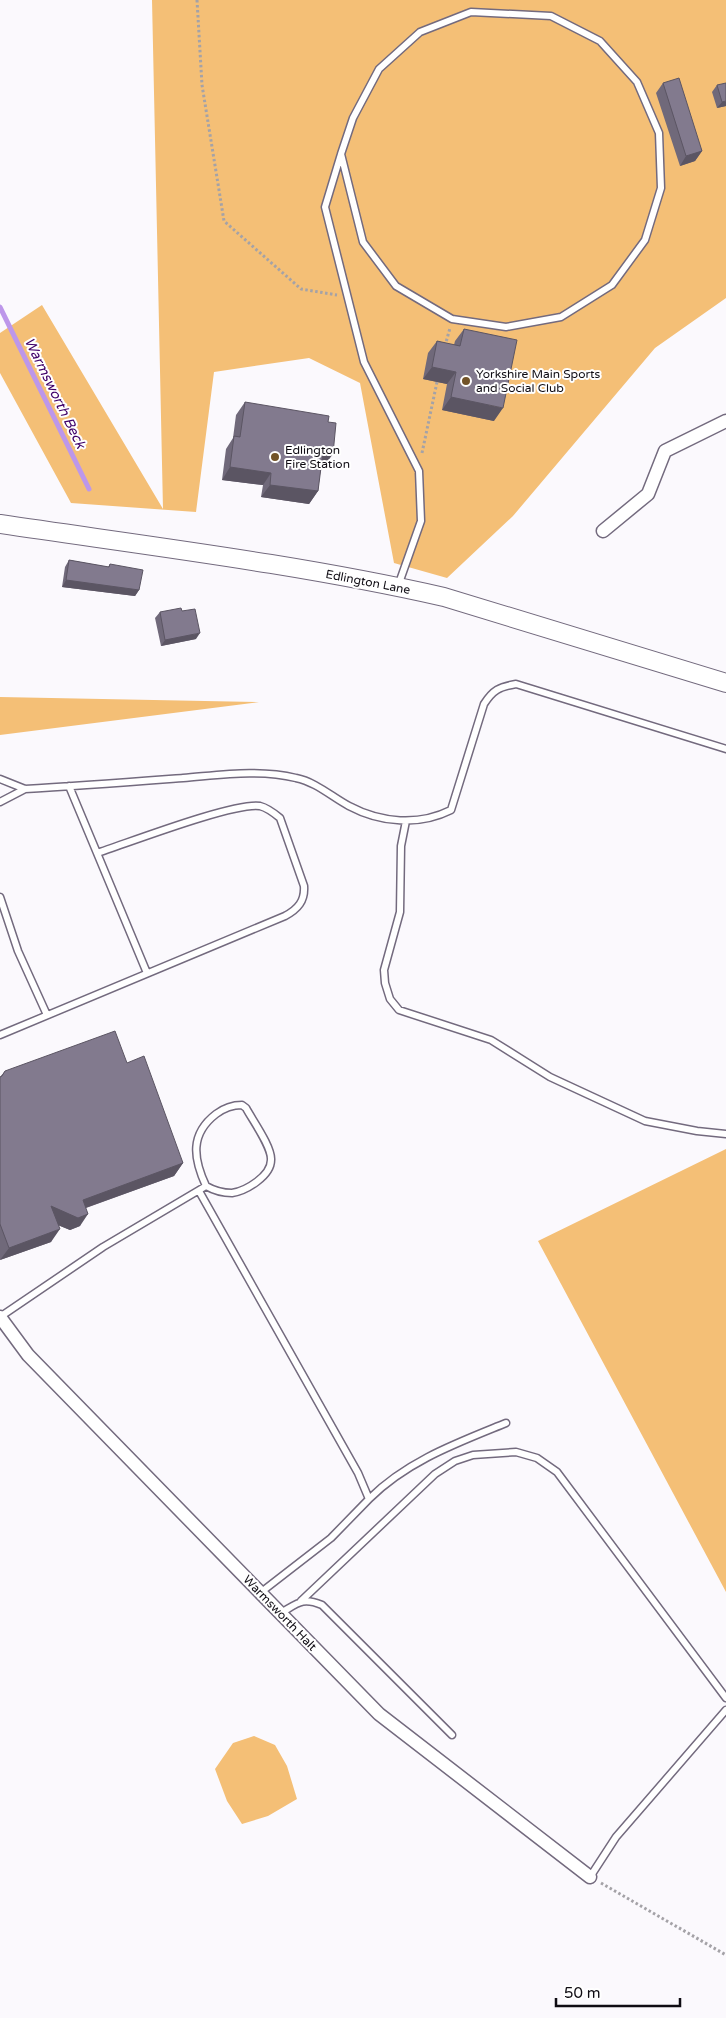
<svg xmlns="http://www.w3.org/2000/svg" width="726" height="2018" viewBox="0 0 726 2018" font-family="'Varela Round',sans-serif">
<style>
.green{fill:#f4bf76}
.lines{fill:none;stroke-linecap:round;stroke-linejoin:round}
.stream{stroke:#bd97ea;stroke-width:5}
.service-casing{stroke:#736a7e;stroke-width:9}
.minor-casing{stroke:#736a7e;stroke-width:15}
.secondary-casing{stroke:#736a7e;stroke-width:20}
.path{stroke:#a4a2a7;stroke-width:3;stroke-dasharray:2.5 2.5;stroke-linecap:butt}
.service{stroke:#fff;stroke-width:6}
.minor{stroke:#fff;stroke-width:12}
.secondary{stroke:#fff;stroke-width:18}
.wall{fill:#70697a}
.shaded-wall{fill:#5b5563}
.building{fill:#827a8e;stroke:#5b5563}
.poi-dot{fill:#725328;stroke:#fff;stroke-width:2}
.labels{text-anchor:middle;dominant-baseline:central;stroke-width:4;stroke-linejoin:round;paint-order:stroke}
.poi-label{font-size:12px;fill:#0f0c13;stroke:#fff;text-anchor:start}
.street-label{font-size:12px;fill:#0f0c13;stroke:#fff}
.water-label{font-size:14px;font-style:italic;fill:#3f0168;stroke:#fff}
</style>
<rect width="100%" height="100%" fill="#fbf9fd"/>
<path class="green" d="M 152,0 L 726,0 L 726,298 L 655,348 L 513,516 L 447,578 L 394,563 L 360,383 L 309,358 L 214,372 L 196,512 L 71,503 L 0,373 L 0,333 L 42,305 L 163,509 Z
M 0,697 L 259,702 L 0,735 Z
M 726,1149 L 726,1592 L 538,1241 Z
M 254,1736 L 275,1745 L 287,1766 L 297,1799 L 268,1816 L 242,1824 L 227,1801 L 215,1769 L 233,1743 Z"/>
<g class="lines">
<path class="stream" d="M 0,307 L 89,489"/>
<g class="service-casing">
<path id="service" d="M 341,154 L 363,242 L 396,286 L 452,319 L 506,327 L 561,317 L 612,285 L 645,240 L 661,188 L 659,133 L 637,82 L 600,41 L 551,16 L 471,12 L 420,32 L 379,69 L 353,118 L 341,154 L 325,207 L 364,362 L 419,471 L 421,521 L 398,586
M 0,779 L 25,789 C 78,786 130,782 183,778 C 221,775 259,769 296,778 C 316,782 332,797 349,806 C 381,823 419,826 451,810 L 484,704 C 493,690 499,687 516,684 L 726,749
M 0,802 L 25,789
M 406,821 L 401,846 L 400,912 L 384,970 L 385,983 L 390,999 L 399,1010 L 491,1040 L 550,1077 L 645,1121 L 697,1131 L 726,1134
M 97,853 L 147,973
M 0,897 L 18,951 L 47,1015
M 0,1035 L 285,916 C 298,909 305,901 304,886 L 280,818 C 274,813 268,808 260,806 C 234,802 128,843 97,853 L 69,786
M 199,1191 L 358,1473 L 369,1499 L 331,1538 L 260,1593
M 0,1317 L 103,1247 L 206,1186 C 213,1190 223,1193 232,1193 C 246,1191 271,1176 271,1160 C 272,1147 253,1121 246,1108 L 242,1105 C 232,1105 224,1108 216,1114 C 190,1134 193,1158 206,1186
M 369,1499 C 407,1461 457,1443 506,1423
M 301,1601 L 435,1474 L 455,1461 L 473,1455 L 516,1452 L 537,1458 L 557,1472 L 726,1698
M 281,1613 C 298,1603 302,1597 322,1605 L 452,1735
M 590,1877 L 616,1837 L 726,1710"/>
</g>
<g class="minor-casing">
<path id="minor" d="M 603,531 L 648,494 L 665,451 L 726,421
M 0,1317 L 28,1355 L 379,1714 L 590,1877"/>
</g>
<g class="secondary-casing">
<path id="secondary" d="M 0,524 C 148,546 298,564 444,597 L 726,683"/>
</g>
<path class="path" d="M 197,0 L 202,85 L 224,221 L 301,289 L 337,295
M 445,346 L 450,328
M 422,453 L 437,382
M 601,1883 L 726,1955"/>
<use href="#service" class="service"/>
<use href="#minor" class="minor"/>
<use href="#secondary" class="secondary"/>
</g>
<path class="wall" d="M 663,83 L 702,151 L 695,161 L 680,166 L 656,93 Z
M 717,85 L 726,106 L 717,108 L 712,92 Z
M 464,329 L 494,421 L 442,410 L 447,384 L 423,379 L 428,353 L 437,341 L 454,345 L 455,341 Z
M 245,402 L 324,466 L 321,466 L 318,491 L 309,504 L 261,497 L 263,485 L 222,480 L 226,449 L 233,438 L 236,415 Z
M 69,560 L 108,567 L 110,564 L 139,590 L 135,596 L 62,587 L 65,567 Z
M 182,611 L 196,639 L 161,646 L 155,618 L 160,612 Z
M 127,1063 L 183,1163 L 174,1176 L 86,1208 L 80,1226 L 70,1230 L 58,1225 L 51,1242 L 0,1260 L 0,1077 L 5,1071 Z"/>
<path class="shaded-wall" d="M 726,101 L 726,106 L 717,108 L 722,102 Z
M 702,151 L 695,161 L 680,166 L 686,156 Z
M 432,367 L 456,372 L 447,384 L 423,379 Z
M 451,397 L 503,408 L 494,421 L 442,410 Z
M 323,452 L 333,454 L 324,466 L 314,465 Z
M 230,467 L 271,473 L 263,485 L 222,480 Z
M 270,485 L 318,491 L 309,504 L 261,497 Z
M 66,580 L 139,590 L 135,596 L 62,587 Z
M 200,633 L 196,639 L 161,646 L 165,640 Z
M 183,1163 L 174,1176 L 74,1212 L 83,1200 Z
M 51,1206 L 88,1214 L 80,1226 L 70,1230 L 43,1219 Z
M 60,1229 L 51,1242 L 0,1260 L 9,1248 Z"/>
<path class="building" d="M 679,78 L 702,151 L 686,156 L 663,83 Z
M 726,83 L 726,101 L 722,102 L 717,85 Z
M 464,329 L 517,340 L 503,408 L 451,397 L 456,372 L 432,367 L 437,341 L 460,346 Z
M 245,402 L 329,416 L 328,422 L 336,423 L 333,454 L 323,452 L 318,491 L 270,485 L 271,473 L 230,467 L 234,436 L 240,437 Z
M 69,560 L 109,567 L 110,564 L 143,570 L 139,590 L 66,580 Z
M 181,608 L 182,611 L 195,609 L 200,633 L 165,640 L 160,612 Z
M 115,1031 L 127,1063 L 144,1056 L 183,1163 L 83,1200 L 88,1214 L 78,1218 L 51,1206 L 60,1229 L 9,1248 L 0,1224 L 0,1077 L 2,1076 L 5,1071 Z"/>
<g class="poi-dot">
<circle cx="466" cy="381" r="5"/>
<circle cx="275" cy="457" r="5"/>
</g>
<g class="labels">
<g class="poi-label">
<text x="476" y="374">Yorkshire Main Sports<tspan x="476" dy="14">and Social Club</tspan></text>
<text x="285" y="450">Edlington<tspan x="285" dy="14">Fire Station</tspan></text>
</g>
<g class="street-label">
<text transform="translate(368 582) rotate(11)">Edlington Lane</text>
<text transform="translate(280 1613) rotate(46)">Warmsworth Halt</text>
</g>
<g class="water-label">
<text transform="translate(55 393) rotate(64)">Warmsworth Beck</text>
</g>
</g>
<path d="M556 1998v8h124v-8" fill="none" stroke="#0f0c13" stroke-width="2.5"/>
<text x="564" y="1998" font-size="15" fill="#0f0c13" stroke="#ffffff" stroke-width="4" paint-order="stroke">50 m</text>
</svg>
